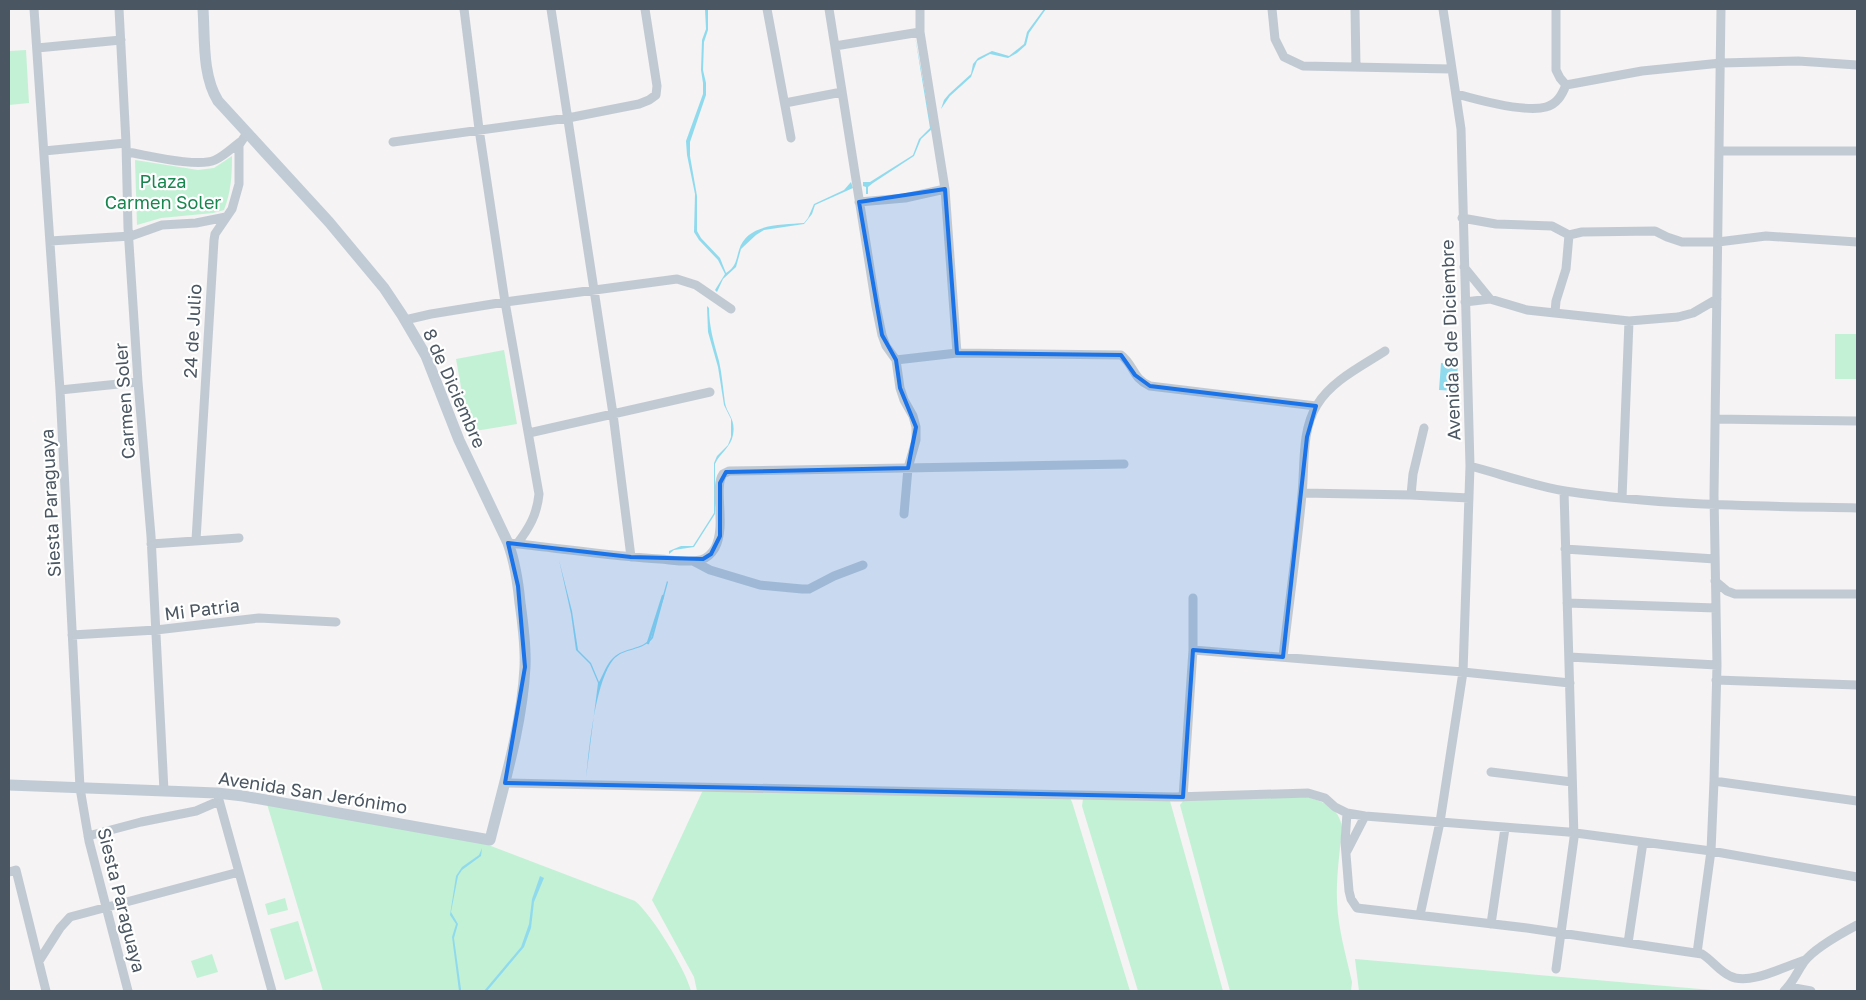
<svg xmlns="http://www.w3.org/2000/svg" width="1866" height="1000" viewBox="0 0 1866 1000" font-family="'Golos Text',sans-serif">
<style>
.green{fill:#c3f1d5}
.water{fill:#90daee}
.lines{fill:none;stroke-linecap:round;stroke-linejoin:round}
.stream{stroke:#90daee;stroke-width:2.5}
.street{stroke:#c1cad2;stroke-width:9}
.secondary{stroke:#c1cbd6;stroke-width:11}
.marked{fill:#1a73e8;fill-opacity:0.2;stroke:#1a73e8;stroke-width:4;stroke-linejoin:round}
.labels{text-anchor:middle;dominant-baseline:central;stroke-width:4.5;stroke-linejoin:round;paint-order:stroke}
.park-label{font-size:18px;fill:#17864f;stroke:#fff}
.street-label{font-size:18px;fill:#4a5661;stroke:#fff}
</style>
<rect width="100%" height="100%" fill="#f5f3f3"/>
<path class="green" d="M 26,50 L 29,103 L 9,105 L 9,51 Z
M 232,156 C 232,176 231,192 224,210 L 213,213 L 161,218 L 137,225 L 135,160 L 198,170 L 214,168 Z
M 1835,334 L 1857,334 L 1857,379 L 1835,379 Z
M 504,350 L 517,424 L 469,432 L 456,359 Z
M 703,790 L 1070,798 L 1072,802 L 1130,991 L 697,991 L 694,977 L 652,900 Z
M 1306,797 C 1324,801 1339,808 1342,827 C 1340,852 1336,876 1337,901 C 1338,929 1346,955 1352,982 L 1351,991 L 1230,991 L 1180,805 L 1184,800 Z
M 1083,799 L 1170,801 L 1223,991 L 1138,991 L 1082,806 Z
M 267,804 L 483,843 L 635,901 C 652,915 686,970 691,991 L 323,991 Z
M 285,898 L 288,910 L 268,915 L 265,904 Z
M 298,921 L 313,971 L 285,980 L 270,929 Z
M 212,954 L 218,972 L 197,978 L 191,961 Z
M 1355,959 L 1723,991 L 1359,991 Z"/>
<path class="water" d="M 705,9 L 708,9 L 708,30 L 704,42 L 703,70 L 706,83 L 706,95 L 690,142 L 690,156 L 697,196 L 697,231 L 701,238 L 720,258 L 726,273 C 736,267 736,260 739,250 C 747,223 781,225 804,223 L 808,218 L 814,204 L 844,190 L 851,182 L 853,188 L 815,205 L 812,214 L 804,224 L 764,230 L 756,235 L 741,249 L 736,267 L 723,279 L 717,292 L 715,290 L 725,274 L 718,260 L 699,240 L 694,232 L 695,194 L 687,155 L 686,141 L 703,94 L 703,83 L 701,70 L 702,40 L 706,29 Z
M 1044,9 L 1046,9 L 1029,33 L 1026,45 L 1017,53 L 1008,58 L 990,54 L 977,61 L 971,77 L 950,96 L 941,109 L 944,100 L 949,94 L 971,74 L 973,64 L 978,58 L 992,51 L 1009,56 L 1024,44 L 1027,32 Z
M 915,36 L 932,129 L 921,139 L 914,156 L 873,183 L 868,187 L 868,194 L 866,194 L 866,187 L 863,186 L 863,182 L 870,182 L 913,155 L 919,139 L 930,128 Z
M 707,306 L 709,308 C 709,327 714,343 719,361 C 722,374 723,389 725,403 C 727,414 736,419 733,435 C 731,447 720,453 715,464 L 715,514 L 694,547 L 674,550 L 669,554 L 669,551 L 681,546 L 693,546 L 714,513 L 714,463 L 717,456 L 728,445 L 731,437 L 731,419 L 724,405 L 718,367 L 708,332 Z
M 1441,363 L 1458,364 L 1456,391 L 1439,390 Z
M 559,560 L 572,611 L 578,650 L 591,663 L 599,682 C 603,675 607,663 613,658 C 624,647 642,650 651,638 L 667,581 L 668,582 L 653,638 C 642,652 624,647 613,660 C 595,683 589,748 586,778 L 598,683 L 590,664 L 576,650 L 571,614 Z
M 482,848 L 481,856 L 462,870 L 458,876 L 451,912 L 458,924 L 454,938 L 461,989 L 461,991 L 459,991 L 452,937 L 456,924 L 450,915 L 456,876 L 462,867 L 479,855 Z
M 540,876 L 544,878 L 534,902 L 531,928 L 524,947 L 487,991 L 484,991 L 521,947 L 529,924 L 532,899 Z"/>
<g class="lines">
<path class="stream" d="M 648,643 L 663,596"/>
<path class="street" d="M 34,9 L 60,390 L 80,788 L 89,841 L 128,991
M 119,9 L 126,143 L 128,228 L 138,382 L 151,536 L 164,791
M 464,9 L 479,129 L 505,302 L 539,494 C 537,515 529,528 517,544
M 551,9 L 613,414 L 631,557
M 767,9 L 791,138
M 829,9 L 876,306 L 882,335 L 886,346 L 896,360 L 900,388 L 904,400 L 913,416 L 916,427 L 916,440 L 908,468 L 904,514
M 920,9 L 920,32 L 945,189 L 957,353
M 1272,9 L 1275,39 L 1284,57 L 1303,66 L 1451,69
M 1355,9 L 1356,67
M 1556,9 L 1556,70 L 1560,78 L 1566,85
M 835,46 L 920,32
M 37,48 L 121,40
M 1457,94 C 1478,100 1525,113 1546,107 C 1557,104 1562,95 1566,85 L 1642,71 L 1721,63 L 1798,61 L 1857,65
M 785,103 L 842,92
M 393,142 L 568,118 L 639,104 L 649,100 L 656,95 L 657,86 L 645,9
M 44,151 L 126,143
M 1720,151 L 1857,151
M 127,152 C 147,155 198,168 215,160 C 224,156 232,148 240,142
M 859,202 L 905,198 L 945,189
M 1462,218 L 1496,224 L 1552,226 L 1569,235 L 1582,232 L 1655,231 L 1667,237 L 1682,242 L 1718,242 L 1766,236 L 1857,242
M 50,241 L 131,236 L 162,225 L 196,223 L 226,217
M 1464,267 L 1490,299
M 1465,302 L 1490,299 L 1527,310 L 1629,321 L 1678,317 L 1693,313 L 1717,299
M 1555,312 L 1556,301 L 1566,269 L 1569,235
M 405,320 L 431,314 L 505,302 L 677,279 L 696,285 L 731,309
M 896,360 L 957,353 L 1121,355 C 1134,365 1133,379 1150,386 L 1316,406
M 60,390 L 138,382
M 1716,419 L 1857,421
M 529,433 L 710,392
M 1470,466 C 1501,474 1534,486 1565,491 C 1662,506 1760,506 1857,508
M 1302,493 L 1411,495 L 1469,498
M 1411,495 L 1413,474 L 1424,428
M 1622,498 L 1629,321
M 196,540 L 214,240 L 215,234 L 232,209 L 239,184 L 239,145 L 247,133
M 508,543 C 559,548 609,556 660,559 C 673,560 688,563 701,560 C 707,558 712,553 715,548 C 727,525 713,488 723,474 L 729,471 L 1124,464
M 151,544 L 239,538
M 1565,549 L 1715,559
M 693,561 L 710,570 L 760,585 L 802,589 L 809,589 L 834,576 L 863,565
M 1715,581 L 1727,591 L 1735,594 L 1857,594
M 1567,603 L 1716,608
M 72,635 L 156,630 L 259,618 L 336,622
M 1193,650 L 1463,672 L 1570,683
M 1283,657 C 1289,603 1297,549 1302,494 C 1305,466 1301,431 1317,405 C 1331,381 1362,366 1385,351
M 1569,657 L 1717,665
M 1716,680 L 1857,685
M 1491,772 L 1572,782
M 1714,781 L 1857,801
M 505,783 L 1175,797 L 1308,793 L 1325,798 L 1335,807 L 1347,813 L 1365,816 L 1568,832 L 1711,851 L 1857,877
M 217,793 L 272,991
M 1183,797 L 1193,650 L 1193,598
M 1347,813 L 1345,842 L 1349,891 L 1351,899 L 1357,908 L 1527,928 L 1702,954 C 1712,960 1719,971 1730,976 C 1749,986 1785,966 1805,960
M 88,836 L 141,822 L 196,811 L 219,801
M 1347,851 L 1365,816
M 9,872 L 16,870 L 46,991
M 1420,915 L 1440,822 L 1463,672 L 1470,466 L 1461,129 L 1443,9
M 1491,924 L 1505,828
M 1628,943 L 1643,842
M 1697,953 L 1711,851 L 1714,781 L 1717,665 L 1714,495 L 1721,9
M 39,961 L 60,928 L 70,917 L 239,872
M 1556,969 L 1574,838 L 1564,491
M 1789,987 L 1811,991
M 1784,991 C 1793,983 1797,972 1804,962 C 1814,948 1842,933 1857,925"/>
<path class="secondary" d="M 9,785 L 217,793 L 243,796 L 490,840 C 504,784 522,725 525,667 C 526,646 523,624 520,603 C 518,582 515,562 508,543 L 459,440 L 426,356 L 402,315 L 384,288 L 329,222 L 218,101 C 202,75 205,39 203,9"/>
</g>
<path class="marked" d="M 945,189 L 957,353 L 1121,355 L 1135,375 L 1150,386 L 1316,406 L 1307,437 L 1283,657 L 1193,650 L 1183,797 L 505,783 L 525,667 L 518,586 L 508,543 L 631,557 L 703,559 L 711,554 L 720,536 L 720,483 L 726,472 L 908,468 L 916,427 L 900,388 L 896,360 L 882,335 L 859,202 Z"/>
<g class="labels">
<g class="park-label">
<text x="163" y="181">Plaza<tspan x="163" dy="21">Carmen Soler</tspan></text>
</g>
<g class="street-label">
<text transform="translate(192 331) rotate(-87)">24 de Julio</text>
<text transform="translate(1450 340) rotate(-92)">Avenida 8 de Diciembre</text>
<text transform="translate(455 388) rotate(66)">8 de Diciembre</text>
<text transform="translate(124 401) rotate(-94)">Carmen Soler</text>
<text transform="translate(50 503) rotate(-93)">Siesta Paraguaya</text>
<text transform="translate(202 609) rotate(-7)">Mi Patria</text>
<text transform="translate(313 792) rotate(9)">Avenida San Jerónimo</text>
<text transform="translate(122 900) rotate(76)">Siesta Paraguaya</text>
</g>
</g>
<rect width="1866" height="1000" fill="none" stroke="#4a5661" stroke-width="20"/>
</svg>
